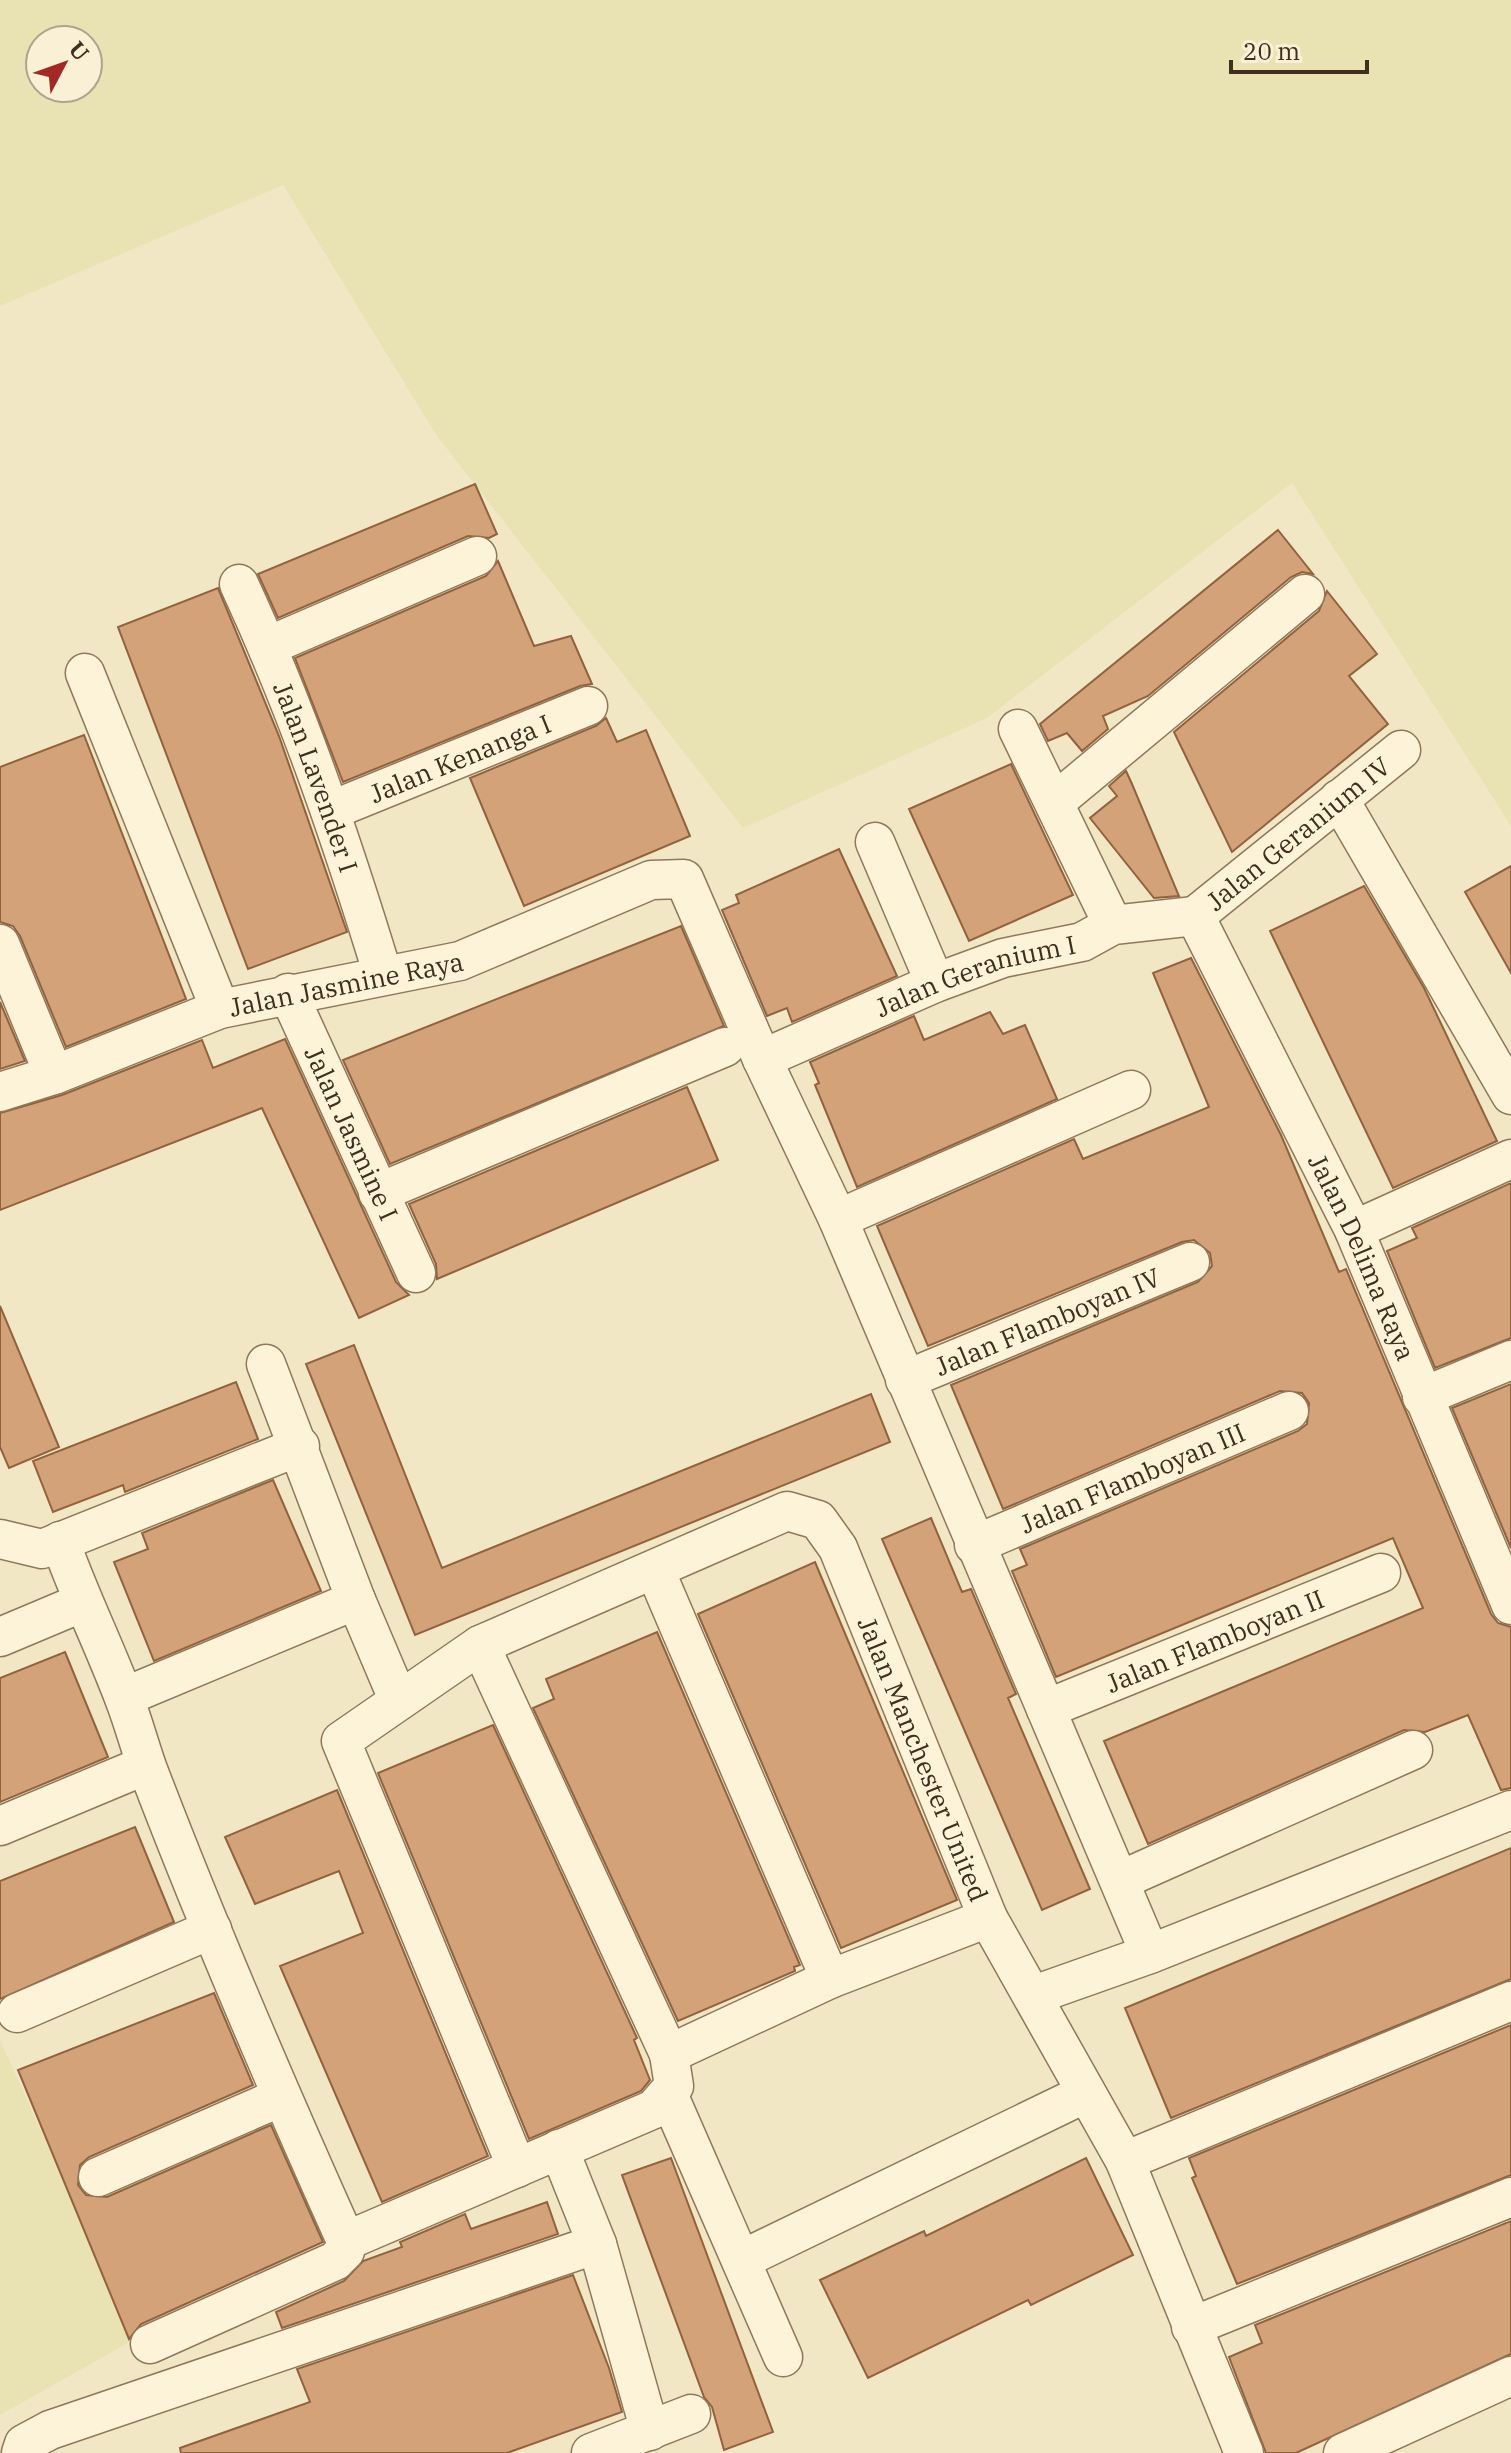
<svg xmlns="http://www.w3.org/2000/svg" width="1511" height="2453" viewBox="0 0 1511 2453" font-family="'IBM Plex Serif',serif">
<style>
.farmland{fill:#e9e2b2;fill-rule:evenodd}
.building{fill:#d3a278;stroke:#91623d;stroke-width:2}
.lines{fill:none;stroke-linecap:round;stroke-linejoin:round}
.street-casing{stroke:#8f7859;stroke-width:41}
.street{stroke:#fcf3d9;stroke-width:38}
.labels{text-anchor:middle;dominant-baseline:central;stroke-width:7;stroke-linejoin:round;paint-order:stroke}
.street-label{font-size:26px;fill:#3e2f1e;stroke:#f9f0d5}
</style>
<rect width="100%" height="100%" fill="#f2e7c5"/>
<path class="farmland" d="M 0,0 L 1511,0 L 1511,826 L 1292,483 L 987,718 L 743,828 L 437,436 L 283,185 L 0,306 ZM 40,40 L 88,40 L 88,88 L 40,88 Z
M 0,2040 L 135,2339 L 0,2415 Z"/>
<path class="building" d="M 475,484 L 497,534 L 489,538 L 468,536 L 278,618 L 258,574 Z
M 1278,530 L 1313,574 L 1302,572 L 1291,577 L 1148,696 L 1103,716 L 1108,729 L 1082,751 L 1067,733 L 1048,741 L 1040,724 Z
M 498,561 L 534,646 L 571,636 L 592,684 L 580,686 L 343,782 L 295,658 L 486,576 Z
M 218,588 L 279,736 L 347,932 L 248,969 L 118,627 Z
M 1327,591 L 1377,654 L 1349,676 L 1388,724 L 1232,852 L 1174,732 L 1319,611 Z
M 606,718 L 617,742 L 646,730 L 690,836 L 524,906 L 470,778 L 596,726 Z
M 84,735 L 186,999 L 66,1047 L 20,936 L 13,926 L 0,922 L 0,767 Z
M 1011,764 L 1073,895 L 969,941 L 909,809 Z
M 1126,771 L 1132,784 L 1179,896 L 1154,898 L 1090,818 L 1117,796 L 1109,786 Z
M 839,849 L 897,976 L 792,1022 L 787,1008 L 767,1016 L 722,910 L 739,903 L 736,895 Z
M 1511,866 L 1511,973 L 1465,892 Z
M 1364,886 L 1424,988 L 1497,1141 L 1393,1188 L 1270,931 Z
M 681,926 L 724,1026 L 390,1164 L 343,1060 Z
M 1191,958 L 1281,1135 L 1339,1272 L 1346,1269 L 1491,1614 L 1498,1623 L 1511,1627 L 1511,1788 L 1501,1790 L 1468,1715 L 1425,1732 L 1404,1730 L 1148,1844 L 1104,1741 L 1423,1608 L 1393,1538 L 1056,1677 L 1012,1571 L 1027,1565 L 1020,1549 L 1298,1431 L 1307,1424 L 1309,1403 L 1302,1393 L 1280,1391 L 1003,1509 L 951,1385 L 1198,1282 L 1212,1266 L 1210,1253 L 1194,1240 L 1182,1242 L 928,1346 L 877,1226 L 1074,1139 L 1083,1159 L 1209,1107 L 1153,973 Z
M 0,1002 L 25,1061 L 0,1069 Z
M 990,1012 L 1003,1034 L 1025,1025 L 1057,1099 L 857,1187 L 815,1085 L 819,1083 L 810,1062 L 914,1016 L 924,1040 Z
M 285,1039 L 396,1282 L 409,1295 L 359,1318 L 262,1108 L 0,1210 L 0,1113 L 62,1095 L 202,1040 L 213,1068 Z
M 687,1087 L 718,1160 L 437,1279 L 436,1264 L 409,1204 Z
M 1511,1183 L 1511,1338 L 1435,1368 L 1387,1251 L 1417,1238 L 1412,1228 Z
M 0,1306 L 59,1447 L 9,1468 L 0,1447 Z
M 354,1345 L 442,1568 L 871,1394 L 890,1442 L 415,1635 L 306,1364 Z
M 236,1382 L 258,1439 L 125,1492 L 123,1485 L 53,1512 L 33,1461 Z
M 1511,1384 L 1511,1548 L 1452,1408 Z
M 273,1480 L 321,1591 L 154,1661 L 114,1562 L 148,1549 L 142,1533 Z
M 931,1518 L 962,1592 L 971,1589 L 1016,1694 L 1008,1698 L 1090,1889 L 1042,1910 L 882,1539 Z
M 815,1562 L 957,1900 L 841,1948 L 698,1614 Z
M 657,1632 L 800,1965 L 794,1967 L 795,1971 L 678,2021 L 533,1708 L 554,1699 L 546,1679 Z
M 65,1652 L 108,1757 L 0,1802 L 0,1678 Z
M 493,1725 L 637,2038 L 634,2040 L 650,2080 L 641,2091 L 529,2139 L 378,1773 Z
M 337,1790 L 488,2156 L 382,2202 L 280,1966 L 363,1933 L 339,1871 L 255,1904 L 225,1837 Z
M 135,1827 L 174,1922 L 0,1999 L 0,1881 Z
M 1511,1848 L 1511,1979 L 1171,2118 L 1125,2008 Z
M 214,1993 L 253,2085 L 89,2157 L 80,2165 L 78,2185 L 86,2195 L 107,2197 L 271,2125 L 323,2242 L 141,2324 L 129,2339 L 18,2070 Z
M 1511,2025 L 1511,2175 L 1237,2284 L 1192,2178 L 1196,2176 L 1189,2158 Z
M 671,2158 L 773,2432 L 724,2450 L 712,2407 L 704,2397 L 622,2175 Z
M 1086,2158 L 1133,2255 L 1031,2305 L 1028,2300 L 868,2378 L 820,2280 L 924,2231 L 926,2236 Z
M 547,2202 L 558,2234 L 282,2328 L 276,2312 L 344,2281 L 363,2261 L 402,2247 L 400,2242 L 465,2214 L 471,2229 Z
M 1511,2221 L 1511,2354 L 1296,2453 L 1266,2453 L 1229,2357 L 1262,2343 L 1255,2325 Z
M 573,2275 L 609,2368 L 622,2412 L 507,2453 L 181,2453 L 180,2448 L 310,2402 L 297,2369 Z"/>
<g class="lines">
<g class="street-casing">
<g id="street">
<path id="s1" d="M 239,584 C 298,711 342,841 383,975"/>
<path d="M 268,646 L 477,556"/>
<path d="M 85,673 L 220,1009"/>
<path d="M 1018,729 L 1113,925"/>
<path d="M 1339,799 L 1511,1095"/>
<path d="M 1055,802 L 1305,594"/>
<path id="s2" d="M 332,810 L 588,706"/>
<path d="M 875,842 L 935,983"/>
<path id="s3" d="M 1195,916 L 1354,1230 L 1511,1605"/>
<path id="s4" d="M 1195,916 L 1401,750"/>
<path d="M 0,944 L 54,1075"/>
<path id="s5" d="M 288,993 L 416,1273"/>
<path id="s6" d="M 762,1059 L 935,983 L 1003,958 L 1082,942 L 1113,925 L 1195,916"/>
<path id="s7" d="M 0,1092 L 54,1075 L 220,1009 L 460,961 L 651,880 L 684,879 L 762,1059 L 838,1219 L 1150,1954"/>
<path d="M 378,1193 L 725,1047"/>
<path d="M 838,1219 L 1131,1090"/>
<path d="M 1354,1230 L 1511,1159"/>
<path d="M 266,1364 L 356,1600 L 398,1699"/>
<path id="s8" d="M 905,1380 L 1190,1262"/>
<path d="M 1422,1397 L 1511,1360"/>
<path d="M 0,1539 L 42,1549 L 300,1446"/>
<path d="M 60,1541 C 79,1595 104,1645 124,1698 C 133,1721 139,1744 147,1767 C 208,1927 276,2085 346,2241 L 654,2109 L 674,2086 L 669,2054 L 830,1979 L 988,1918"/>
<path id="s9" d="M 974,1545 L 1289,1411"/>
<path d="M 655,1570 L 830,1979"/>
<path d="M 0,1637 L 81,1603"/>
<path d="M 480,1645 L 669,2054"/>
<path d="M 124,1697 L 356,1600"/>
<path id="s10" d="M 1046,1709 L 1381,1573"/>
<path d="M 0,1826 L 146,1765"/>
<path d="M 1121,1880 L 1413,1750"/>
<path d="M 1034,1995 L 1150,1954 L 1511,1810"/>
<path d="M 17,2013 L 212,1929"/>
<path d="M 668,2094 L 783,2357"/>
<path d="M 559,2149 L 597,2244 L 650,2431"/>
<path d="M 1125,2161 L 1511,2001"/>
<path id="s11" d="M 517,2168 L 341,1741 L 480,1645 L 787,1511 L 818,1520 L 838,1548 L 988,1918 L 1125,2161 L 1244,2453"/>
<path d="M 98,2177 L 281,2097"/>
<path d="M 741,2260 L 1086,2093"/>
<path d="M 1191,2327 L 1511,2197"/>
<path d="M 150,2344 L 335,2261 L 345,2251 L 346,2241"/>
<path d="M 21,2453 L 24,2444 L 50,2430 L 597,2244"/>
<path d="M 591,2453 L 691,2414"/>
<path d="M 1343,2453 L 1511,2376"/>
</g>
</g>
<use href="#street" class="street"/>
</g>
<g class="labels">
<g class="street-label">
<text stroke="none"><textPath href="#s2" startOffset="138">Jalan Kenanga I</textPath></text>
<text stroke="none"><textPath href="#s1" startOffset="208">Jalan Lavender I</textPath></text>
<text stroke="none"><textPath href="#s4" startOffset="132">Jalan Geranium IV</textPath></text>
<text stroke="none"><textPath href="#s6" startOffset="230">Jalan Geranium I</textPath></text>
<text stroke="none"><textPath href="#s7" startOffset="364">Jalan Jasmine Raya</textPath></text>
<text stroke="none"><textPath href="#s5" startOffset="154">Jalan Jasmine I</textPath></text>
<text stroke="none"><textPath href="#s3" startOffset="380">Jalan Delima Raya</textPath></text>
<text stroke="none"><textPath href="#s8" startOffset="154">Jalan Flamboyan IV</textPath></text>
<text stroke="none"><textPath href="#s9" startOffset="172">Jalan Flamboyan III</textPath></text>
<text stroke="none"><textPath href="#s10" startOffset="182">Jalan Flamboyan II</textPath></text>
<text stroke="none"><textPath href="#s11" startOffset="1260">Jalan Manchester United</textPath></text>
</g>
</g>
<g transform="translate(64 64) rotate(49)"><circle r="38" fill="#f9f0d5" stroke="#aea38c" stroke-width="2"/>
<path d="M0-6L14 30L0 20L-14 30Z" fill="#a42823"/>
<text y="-12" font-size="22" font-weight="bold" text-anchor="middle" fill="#3e2f1e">U</text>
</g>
<path d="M1231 60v12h136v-12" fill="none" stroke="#3e2f1e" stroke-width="4"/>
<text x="1243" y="60" font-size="24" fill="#3e2f1e" stroke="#f9f0d5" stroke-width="6" paint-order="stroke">20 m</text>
</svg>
